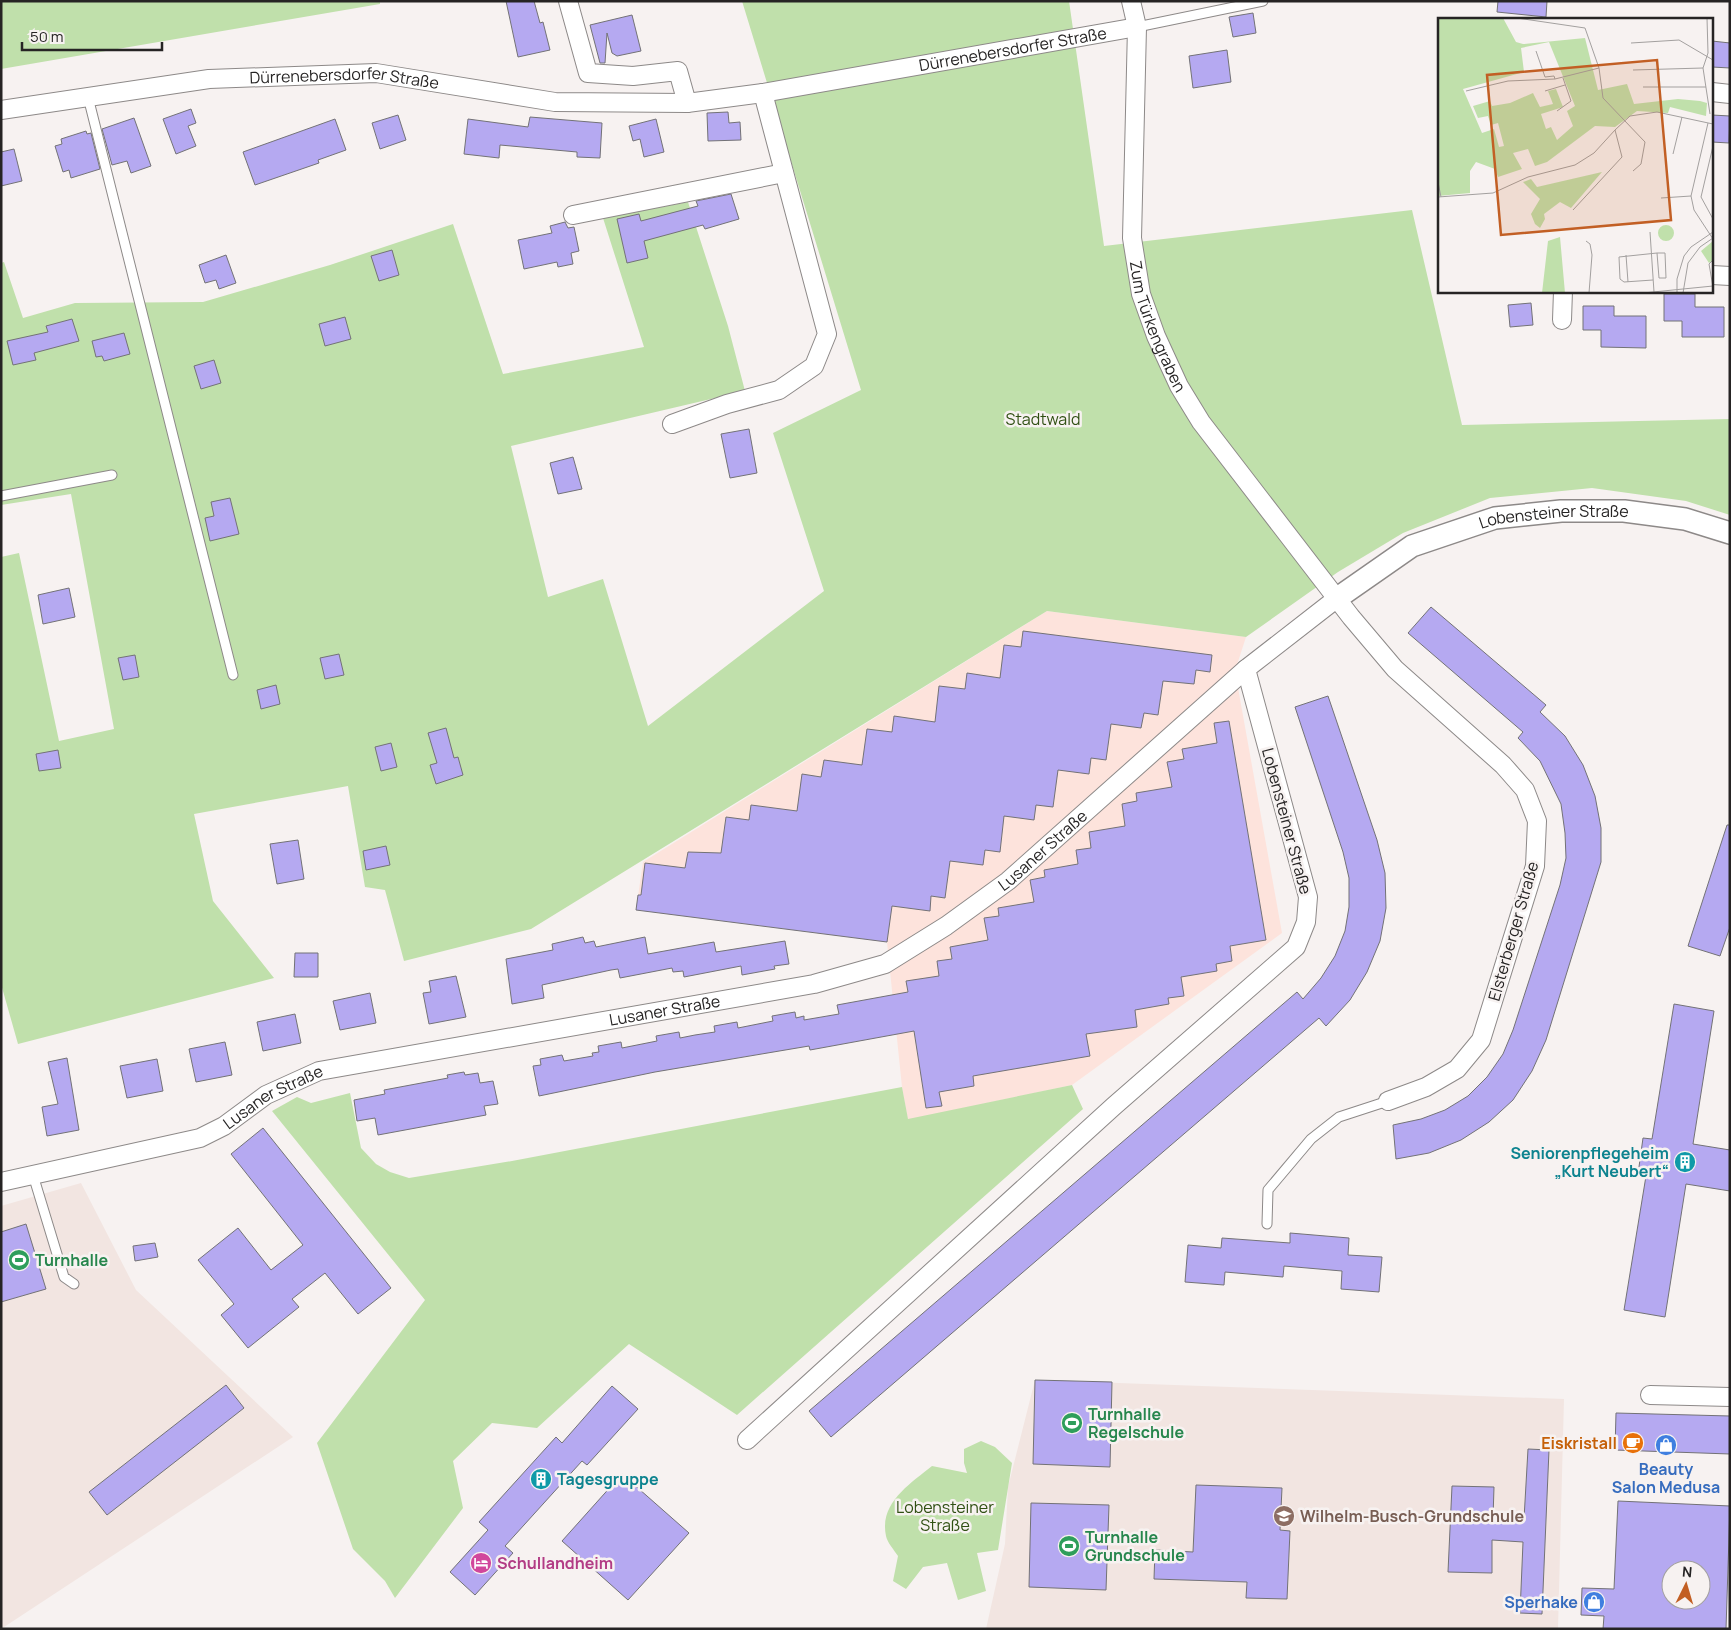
<svg xmlns="http://www.w3.org/2000/svg" width="1731" height="1630" viewBox="0 0 1731 1630" font-family="Manrope,sans-serif">
<style>
.industrial{fill:#fde3dc}
.built{fill:#f2e5e1}
.green{fill:#c0e0ab}
.building{fill:#b5a9f1;stroke:#737276;fill-rule:evenodd}
.lines{fill:none;stroke-linecap:round;stroke-linejoin:round}
.service-casing{stroke:#8d8988;stroke-width:11}
.minor-casing{stroke:#8d8988;stroke-width:20}
.tertiary-casing{stroke:#8d8988;stroke-width:24}
.service{stroke:#fff;stroke-width:9}
.minor{stroke:#fff;stroke-width:18}
.tertiary{stroke:#fff;stroke-width:21}
.labels{text-anchor:middle;dominant-baseline:central;stroke-width:5;stroke-linejoin:round;paint-order:stroke}
.street-label{font-size:16px;fill:#262424;stroke:#f7f2f1}
.park-label{font-size:16px;fill:#305013;stroke:#f7f2f1}
.culture-label{font-size:16px;font-weight:bold;fill:#0d838f;stroke:#f7f2f1;text-anchor:end}
.leisure-label{font-size:16px;font-weight:bold;fill:#27864d;stroke:#f7f2f1;text-anchor:start}
.food-label{font-size:16px;font-weight:bold;fill:#c56008;stroke:#f7f2f1;text-anchor:end}
.shop-label{font-size:16px;font-weight:bold;fill:#366cbe;stroke:#f7f2f1}
.education-label{font-size:16px;font-weight:bold;fill:#785e54;stroke:#f7f2f1;text-anchor:start}
.hotel-label{font-size:16px;font-weight:bold;fill:#b23c85;stroke:#f7f2f1;text-anchor:start}
.inset-road{fill:none;stroke:#a3a09f;stroke-width:1}
.view{fill:#c25f24;fill-opacity:0.15;stroke:#c25f24;stroke-width:2.5}
.inset-edge{fill:none;stroke:#262424;stroke-width:2.5}
</style>
<rect width="100%" height="100%" fill="#f7f2f1"/>
<path class="industrial" d="M 1047,611 L 1246,637 L 1235,671 L 1282,933 L 1072,1085 L 908,1120 L 902,1087 L 887,942 L 636,910 L 643,862 Z"/>
<path class="built" d="M 81,1183 L 136,1290 L 293,1437 L 1,1629 L 1,1206 Z
M 1035,1380 L 1564,1399 L 1558,1629 L 986,1629 L 1005,1544 L 1008,1487 Z"/>
<path class="green" d="M 1,1 L 380,1 L 380,4 L 1,69 Z
M 742,1 L 1069,1 L 1104,246 L 1412,210 L 1462,425 L 1730,419 L 1730,515 L 1686,501 L 1592,488 L 1490,498 L 1403,533 L 1338,572 L 1246,637 L 1047,611 L 531,929 L 404,961 L 385,890 L 365,887 L 348,786 L 194,814 L 213,901 L 274,978 L 18,1044 L 1,984 L 1,557 L 19,553 L 59,741 L 114,729 L 71,494 L 1,505 L 1,263 L 4,262 L 23,318 L 75,303 L 203,302 L 330,265 L 453,224 L 503,374 L 644,347 L 603,218 L 688,202 L 728,326 L 745,391 L 511,446 L 548,597 L 603,579 L 648,726 L 824,591 L 773,433 L 861,390 Z
M 1072,1085 L 1083,1109 L 737,1415 L 629,1344 L 537,1428 L 492,1423 L 453,1461 L 463,1508 L 395,1598 L 385,1581 L 353,1549 L 317,1443 L 425,1300 L 272,1111 L 297,1097 L 311,1103 L 350,1093 L 361,1148 L 376,1164 L 390,1172 L 409,1178 L 512,1161 L 902,1087 L 908,1119 Z
M 981,1441 L 995,1447 L 1012,1463 L 998,1550 L 977,1553 L 986,1591 L 958,1600 L 947,1563 L 923,1567 L 906,1589 L 893,1581 L 898,1556 C 894,1550 887,1542 886,1536 C 879,1503 910,1484 932,1466 L 967,1473 L 964,1463 L 964,1449 Z"/>
<path class="building" d="M 506,1 L 534,1 L 540,23 L 543,22 L 550,50 L 518,57 Z
M 1498,1 L 1547,1 L 1546,17 L 1497,12 Z
M 1253,13 L 1256,33 L 1233,37 L 1229,17 Z
M 632,15 L 641,51 L 617,56 L 612,53 L 607,33 L 605,63 L 600,63 L 590,25 Z
M 1712,41 L 1730,43 L 1730,68 L 1712,67 Z
M 1227,50 L 1231,82 L 1193,88 L 1189,56 Z
M 191,109 L 196,123 L 188,126 L 196,146 L 176,154 L 163,119 Z
M 728,112 L 729,123 L 740,122 L 741,140 L 708,141 L 707,113 Z
M 398,115 L 406,140 L 380,149 L 372,123 Z
M 1712,115 L 1730,116 L 1729,143 L 1712,142 Z
M 530,117 L 602,123 L 600,158 L 577,157 L 577,152 L 500,145 L 499,158 L 464,154 L 468,119 L 528,127 Z
M 134,118 L 151,166 L 131,173 L 127,161 L 112,165 L 102,129 Z
M 335,119 L 346,150 L 318,160 L 319,163 L 255,185 L 243,152 Z
M 656,119 L 664,152 L 644,157 L 640,139 L 633,141 L 629,126 Z
M 86,131 L 87,134 L 91,133 L 100,169 L 71,178 L 69,170 L 63,172 L 55,146 L 62,144 L 61,139 Z
M 14,149 L 22,181 L 1,186 L 1,152 Z
M 731,194 L 739,219 L 705,229 L 703,225 L 644,241 L 648,258 L 627,263 L 617,219 L 639,214 L 641,221 L 698,206 L 696,201 Z
M 565,222 L 568,228 L 574,227 L 579,251 L 571,253 L 573,264 L 558,267 L 557,262 L 524,269 L 518,240 L 552,233 L 550,226 Z
M 392,250 L 399,275 L 379,281 L 371,256 Z
M 226,255 L 236,283 L 219,289 L 216,280 L 205,283 L 199,265 Z
M 1664,294 L 1695,294 L 1695,307 L 1724,307 L 1724,337 L 1682,337 L 1682,321 L 1664,321 Z
M 1531,303 L 1533,325 L 1510,327 L 1508,305 Z
M 1583,306 L 1614,306 L 1614,316 L 1646,316 L 1646,348 L 1601,347 L 1601,330 L 1583,330 Z
M 345,317 L 351,339 L 325,346 L 319,324 Z
M 72,319 L 79,341 L 34,353 L 36,360 L 13,365 L 7,341 L 48,332 L 46,326 Z
M 124,333 L 130,354 L 104,361 L 102,356 L 96,357 L 92,341 Z
M 214,360 L 221,383 L 201,389 L 194,366 Z
M 749,429 L 757,473 L 730,478 L 721,434 Z
M 573,457 L 582,489 L 558,494 L 550,463 Z
M 230,498 L 239,534 L 210,541 L 205,518 L 214,516 L 211,502 Z
M 69,588 L 75,617 L 43,624 L 38,595 Z
M 1431,607 L 1546,705 L 1540,712 L 1565,736 L 1583,765 L 1595,796 L 1601,828 L 1601,862 L 1546,1040 L 1532,1071 L 1513,1100 L 1489,1122 L 1461,1140 L 1429,1153 L 1396,1159 L 1393,1125 L 1421,1119 L 1445,1110 L 1468,1096 L 1487,1077 L 1503,1054 L 1513,1030 L 1560,885 L 1566,858 L 1565,833 L 1561,804 L 1540,761 L 1518,738 L 1523,732 L 1408,633 Z
M 1023,631 L 1212,655 L 1210,672 L 1196,670 L 1194,684 L 1163,681 L 1158,715 L 1144,713 L 1141,728 L 1111,724 L 1106,760 L 1091,758 L 1089,774 L 1058,770 L 1053,807 L 1036,805 L 1034,820 L 1004,816 L 1000,852 L 985,850 L 983,865 L 950,861 L 945,898 L 931,896 L 930,911 L 892,906 L 887,942 L 636,910 L 638,895 L 641,895 L 645,863 L 685,868 L 688,852 L 721,853 L 726,817 L 749,820 L 751,805 L 797,811 L 802,774 L 821,777 L 824,760 L 862,765 L 867,729 L 892,732 L 894,716 L 935,722 L 939,686 L 965,689 L 967,673 L 1000,678 L 1004,645 L 1021,647 Z
M 339,654 L 344,675 L 325,679 L 320,658 Z
M 135,655 L 139,677 L 123,680 L 118,658 Z
M 276,685 L 280,704 L 261,709 L 257,690 Z
M 1328,696 L 1377,840 L 1385,873 L 1386,908 L 1380,941 L 1367,972 L 1350,1000 L 1326,1026 L 1319,1018 L 831,1437 L 809,1411 L 1297,992 L 1303,999 L 1321,978 L 1335,956 L 1345,931 L 1349,907 L 1349,878 L 1343,852 L 1295,707 Z
M 1229,721 L 1266,940 L 1230,946 L 1232,961 L 1216,964 L 1217,971 L 1181,977 L 1184,996 L 1168,998 L 1169,1004 L 1135,1010 L 1137,1027 L 1086,1034 L 1090,1056 L 973,1076 L 974,1086 L 939,1092 L 942,1106 L 926,1108 L 914,1031 L 810,1050 L 809,1046 L 655,1072 L 539,1096 L 533,1066 L 541,1065 L 540,1059 L 562,1055 L 564,1061 L 593,1056 L 592,1053 L 599,1052 L 598,1046 L 621,1042 L 622,1048 L 657,1041 L 656,1036 L 679,1032 L 680,1038 L 695,1035 L 715,1032 L 714,1026 L 737,1022 L 738,1028 L 773,1021 L 772,1016 L 795,1012 L 796,1018 L 804,1016 L 804,1020 L 839,1014 L 837,1005 L 908,992 L 906,981 L 939,976 L 937,961 L 952,959 L 950,947 L 988,940 L 984,918 L 999,916 L 998,908 L 1034,902 L 1030,880 L 1045,877 L 1044,870 L 1078,864 L 1076,850 L 1091,848 L 1089,832 L 1125,826 L 1122,804 L 1137,801 L 1136,793 L 1172,787 L 1167,762 L 1184,759 L 1182,749 L 1217,743 L 1214,723 Z
M 446,728 L 454,758 L 458,757 L 463,775 L 436,784 L 430,765 L 437,763 L 428,733 Z
M 391,743 L 397,767 L 381,771 L 375,747 Z
M 58,750 L 61,768 L 39,771 L 36,754 Z
M 1727,825 L 1730,825 L 1730,927 L 1720,956 L 1688,946 Z
M 298,840 L 304,879 L 277,884 L 270,844 Z
M 386,846 L 390,865 L 366,870 L 363,851 Z
M 583,937 L 585,943 L 594,941 L 596,947 L 645,937 L 648,954 L 714,942 L 716,952 L 785,941 L 789,964 L 774,966 L 775,969 L 742,975 L 741,966 L 684,977 L 683,971 L 673,972 L 672,968 L 620,978 L 618,969 L 611,970 L 542,985 L 544,998 L 512,1004 L 506,959 L 553,950 L 552,944 Z
M 295,953 L 318,953 L 318,977 L 294,977 Z
M 456,976 L 466,1017 L 429,1024 L 423,993 L 431,992 L 429,981 Z
M 370,993 L 376,1023 L 340,1030 L 333,1001 Z
M 1674,1004 L 1714,1011 L 1693,1144 L 1730,1150 L 1730,1191 L 1686,1184 L 1665,1317 L 1624,1310 L 1646,1176 L 1638,1174 L 1643,1138 L 1652,1139 Z
M 295,1014 L 301,1043 L 263,1051 L 257,1022 Z
M 225,1042 L 232,1075 L 196,1082 L 189,1049 Z
M 67,1058 L 79,1130 L 47,1136 L 42,1107 L 58,1104 L 48,1062 Z
M 157,1059 L 163,1091 L 127,1098 L 120,1066 Z
M 464,1072 L 465,1075 L 478,1073 L 480,1083 L 493,1081 L 498,1104 L 484,1106 L 486,1115 L 378,1135 L 375,1118 L 357,1121 L 354,1100 L 385,1094 L 384,1090 L 448,1078 L 447,1075 Z
M 263,1128 L 391,1288 L 358,1314 L 325,1273 L 292,1299 L 299,1307 L 248,1348 L 221,1315 L 234,1304 L 198,1260 L 238,1228 L 271,1270 L 303,1245 L 231,1154 Z
M 26,1224 L 46,1289 L 1,1302 L 1,1232 Z
M 1290,1233 L 1349,1238 L 1348,1255 L 1382,1257 L 1379,1292 L 1341,1289 L 1342,1271 L 1284,1266 L 1283,1277 L 1225,1272 L 1224,1285 L 1185,1282 L 1188,1245 L 1221,1248 L 1222,1238 L 1290,1243 Z
M 155,1243 L 158,1257 L 135,1261 L 133,1246 Z
M 1035,1380 L 1112,1382 L 1110,1467 L 1033,1464 Z
M 226,1385 L 244,1408 L 107,1515 L 89,1492 Z
M 612,1386 L 638,1409 L 587,1465 L 582,1461 L 505,1546 L 513,1553 L 475,1595 L 450,1572 L 488,1530 L 479,1522 L 556,1437 L 562,1443 Z
M 1616,1413 L 1730,1416 L 1730,1454 L 1615,1450 Z
M 1528,1449 L 1549,1450 L 1542,1614 L 1520,1613 L 1523,1542 L 1492,1540 L 1492,1573 L 1448,1572 L 1452,1486 L 1494,1487 L 1493,1518 L 1524,1519 Z
M 622,1474 L 689,1533 L 628,1600 L 562,1541 Z
M 1196,1485 L 1282,1488 L 1280,1530 L 1290,1531 L 1287,1599 L 1246,1598 L 1247,1582 L 1154,1579 L 1155,1550 L 1193,1552 Z
M 1618,1501 L 1730,1506 L 1726,1629 L 1603,1629 L 1604,1616 L 1581,1615 L 1582,1588 L 1614,1589 ZM 1671,1570 L 1701,1570 L 1701,1600 L 1671,1600 Z
M 1031,1503 L 1109,1505 L 1106,1590 L 1029,1587 Z"/>
<g class="lines">
<g class="service-casing">
<path id="service" d="M 1137,27 L 1263,1
M 88,97 L 233,675
M 1,496 L 112,475
M 33,1175 L 64,1277 L 74,1284
M 1267,1224 L 1268,1190 L 1311,1139 L 1339,1117 L 1388,1101"/>
</g>
<g class="minor-casing">
<g id="minor">
<path d="M 568,1 L 588,73 L 633,76 L 678,71 L 687,103"/>
<path id="s1" d="M 1131,1 L 1137,27 L 1132,238 L 1141,294 L 1156,336 L 1179,386 L 1201,422 L 1351,617 L 1395,669 L 1503,765 L 1525,790 L 1537,821 L 1535,866 L 1481,1040 L 1457,1069 L 1426,1087 L 1388,1101"/>
<path d="M 1712,92 L 1730,94"/>
<path id="s2" d="M 1,110 L 209,79 L 376,73 L 555,102 L 687,103 L 763,93 L 1137,27"/>
<path d="M 573,215 L 784,173"/>
<path d="M 1712,275 L 1730,276"/>
<path d="M 1562,320 L 1563,291"/>
<path d="M 672,424 L 727,404 L 779,390 L 814,366 L 827,334 L 763,93"/>
<path id="s3" d="M 1,1182 L 200,1138 L 224,1126 L 266,1095 L 319,1071 L 814,984 L 885,964 L 946,926 L 1008,881 L 1246,669"/>
<path d="M 1650,1395 L 1730,1397"/>
<path d="M 747,1440 L 1114,1106 L 1296,947 L 1306,922 L 1308,897 L 1246,669 L 1336,599"/>
</g>
</g>
<g class="tertiary-casing">
<g id="tertiary">
<path id="s4" d="M 1336,599 L 1412,546 L 1495,518 L 1561,511 L 1624,511 L 1685,519 L 1730,533"/>
</g>
</g>
<use href="#service" class="service"/>
<use href="#minor" class="minor"/>
<use href="#tertiary" class="tertiary"/>
</g>
<defs>
<g id="building-disc" transform="scale(1.125)"><circle r="9.5" fill="#0f9aa8" stroke="#f7f2f1"/><path d="M-4-6H4V6H1V3H-1V6H-4ZM-2.5-4.3h1.7v1.8h-1.7ZM.8-4.3h1.7v1.8H.8ZM-2.5-1h1.7V.8h-1.7ZM.8-1h1.7V.8H.8Z" fill="#fff"/></g>
<g id="stadium-disc" transform="scale(1.125)"><circle r="9.5" fill="#2e9e5b" stroke="#f7f2f1"/><path d="M0-5a6.5 5 0 1 0 0 10a6.5 5 0 1 0 0-10ZM-3.5-1.8h7v3.6h-7Z" fill="#fff"/></g>
<g id="cafe-disc" transform="scale(1.125)"><circle r="9.5" fill="#e8710a" stroke="#f7f2f1"/><path d="M-5.5-4.5H6V0H3Q3 3.5 0 3.5H-2.5Q-5.5 3.5-5.5 0ZM3-3.2v2h1.7v-2ZM-6 4.5H4V6H-6Z" fill="#fff"/></g>
<g id="shop-disc" transform="scale(1.125)"><circle r="9.5" fill="#3f7fe0" stroke="#f7f2f1"/><path d="M-5-2.5h2.3a2.7 3.5 0 0 1 5.4 0H5L5.5 6h-11ZM-1.5-2.5h3a1.5 2.3 0 0 0-3 0Z" fill="#fff"/></g>
<g id="school-disc" transform="scale(1.125)"><circle r="9.5" fill="#8d6e63" stroke="#f7f2f1"/><path d="M0-5L7-2L0 1L-7-2ZM-4 1L0 2.5L4 1V4Q0 6-4 4Z" fill="#fff"/></g>
<g id="hotel-disc" transform="scale(1.125)"><circle r="9.5" fill="#d1479c" stroke="#f7f2f1"/><path d="M-6-4.5h1.5V1H6V5H4.5V3h-9V5H-6ZM-4 0a1.8 1.8 0 1 1 3.6 0ZM.5 0V-2.5h3Q6-2.5 6 0Z" fill="#fff"/></g>
</defs>
<g fill-rule="evenodd">
<use href="#building-disc" x="1685" y="1162"/>
<use href="#stadium-disc" x="19" y="1260"/>
<use href="#stadium-disc" x="1072" y="1423"/>
<use href="#cafe-disc" x="1633" y="1443"/>
<use href="#shop-disc" x="1666" y="1445"/>
<use href="#building-disc" x="541" y="1479"/>
<use href="#school-disc" x="1284" y="1516"/>
<use href="#stadium-disc" x="1069" y="1546"/>
<use href="#hotel-disc" x="481" y="1563"/>
<use href="#shop-disc" x="1594" y="1602"/>
</g>
<g class="labels">
<g class="street-label">
<text stroke="none"><textPath href="#s2" startOffset="1021">Dürrenebersdorfer Straße</textPath></text>
<text stroke="none"><textPath href="#s2" startOffset="346">Dürrenebersdorfer Straße</textPath></text>
<text stroke="none"><textPath href="#s1" startOffset="330">Zum Türkengraben</textPath></text>
<text stroke="none"><textPath href="#s4" startOffset="239">Lobensteiner Straße</textPath></text>
<text transform="translate(1287 821) rotate(75)">Lobensteiner Straße</text>
<text stroke="none"><textPath href="#s3" startOffset="1112">Lusaner Straße</textPath></text>
<text transform="translate(1513 931) rotate(-74)">Elsterberger Straße</text>
<text stroke="none"><textPath href="#s3" startOffset="692">Lusaner Straße</textPath></text>
<text stroke="none"><textPath href="#s3" startOffset="288">Lusaner Straße</textPath></text>
</g>
<g class="park-label">
<text x="1043" y="419">Stadtwald</text>
<text x="945" y="1507">Lobensteiner<tspan x="945" dy="18">Straße</tspan></text>
</g>
<g class="culture-label">
<text x="1669" y="1153">Seniorenpflegeheim<tspan x="1669" dy="18">„Kurt Neubert“</tspan></text>
<text x="557" y="1479" text-anchor="start">Tagesgruppe</text>
</g>
<g class="leisure-label">
<text x="35" y="1260">Turnhalle</text>
<text x="1088" y="1414">Turnhalle<tspan x="1088" dy="18">Regelschule</tspan></text>
<text x="1085" y="1537">Turnhalle<tspan x="1085" dy="18">Grundschule</tspan></text>
</g>
<g class="food-label">
<text x="1617" y="1443">Eiskristall</text>
</g>
<g class="shop-label">
<text x="1666" y="1469">Beauty<tspan x="1666" dy="18">Salon Medusa</tspan></text>
<text x="1578" y="1602" text-anchor="end">Sperhake</text>
</g>
<g class="education-label">
<text x="1300" y="1516">Wilhelm-Busch-Grundschule</text>
</g>
<g class="hotel-label">
<text x="497" y="1563">Schullandheim</text>
</g>
</g>
<g transform="translate(1438 18)">
<rect width="275" height="275" fill="#f7f2f1"/>
<path d="M 0,0 L 65,0 L 78,24 L 85,26 L 147,20 L 160,72 L 189,66 L 196,86 L 240,81 L 262,83 L 269,85 L 268,98 L 232,89 L 230,95 L 199,93 L 177,109 L 157,108 L 109,144 L 97,148 L 90,131 L 75,135 L 84,151 L 60,159 L 57,151 L 38,144 L 32,153 L 32,175 L 0,178 ZM 111,24 L 137,88 L 129,93 L 135,108 L 119,122 L 113,109 L 108,111 L 103,96 L 125,89 L 118,71 L 110,73 L 115,86 L 102,89 L 95,75 L 72,85 L 54,88 L 52,83 L 35,88 L 40,100 L 50,98 L 53,107 L 60,105 L 66,128 L 61,129 L 56,111 L 44,115 L 25,71 L 86,54 L 83,30 ZM 164,154 L 133,190 L 122,184 L 106,196 L 107,201 L 102,210 L 97,206 L 93,196 L 102,181 L 85,164 L 93,161 L 99,169 ZM220 215a8 8 0 1 1 16 0a8 8 0 1 1-16 0ZM 122,219 L 127,275 L 104,275 L 110,223 ZM 275,223 L 275,242 L 271,245 L 263,233 Z" fill="#c0e0ab" fill-rule="evenodd"/>
<path class="inset-road" d="M 79,0 L 147,10 L 161,50 L 165,80 L 207,124 L 203,146 L 195,153M 269,0 L 270,35 L 265,50 L 272,96M 193,25 L 241,22 L 275,42M 98,33 L 107,59 L 116,58 L 117,61M 195,52 L 265,50M 205,69 L 268,69M 28,73 L 70,63 L 117,61 L 161,50M 107,73 L 127,67M 119,93 L 133,83 L 125,60M 270,105 L 253,178 L 256,192 L 275,221M 275,128 L 263,179 L 275,201M 235,136 L 244,99M 0,164 L 3,179M 0,179 L 55,175 L 90,159 L 137,147 L 156,135 L 177,112M 223,180 L 253,178M 135,192 L 184,139 L 177,112 L 192,98 L 219,94 L 275,106M 212,214 L 216,274M 148,223 L 152,226 L 154,237 L 151,275M 188,237 L 190,264M 215,262 L 186,264 L 182,261 L 181,239 L 219,235 L 221,260 L 228,260 L 227,235 L 219,235M 275,269 L 271,246 L 275,242M 205,275 L 275,268M 239,275 L 239,261 L 246,238 L 253,229 L 275,214M 245,275 L 250,245 L 262,229 L 275,220"/>
<path class="view" d="M 219,42 L 233,202 L 63,217 L 49,57 Z"/>
<rect width="275" height="275" class="inset-edge"/>
</g>
<rect width="1731" height="1630" fill="none" stroke="#262424" stroke-width="5"/>
<g transform="translate(1686 1585) rotate(5)"><circle r="24" fill="#f7f2f1" stroke="#a3a09f"/>
<path d="M0-4L9 19L0 12L-9 19Z" fill="#c25f24"/>
<text y="-8" font-size="14" font-weight="bold" text-anchor="middle" fill="#262424">N</text>
</g>
<path d="M22 42v8h140v-8" fill="none" stroke="#262424" stroke-width="2.5"/>
<text x="30" y="42" font-size="15" fill="#262424" stroke="#f7f2f1" stroke-width="4" paint-order="stroke">50 m</text>
</svg>
